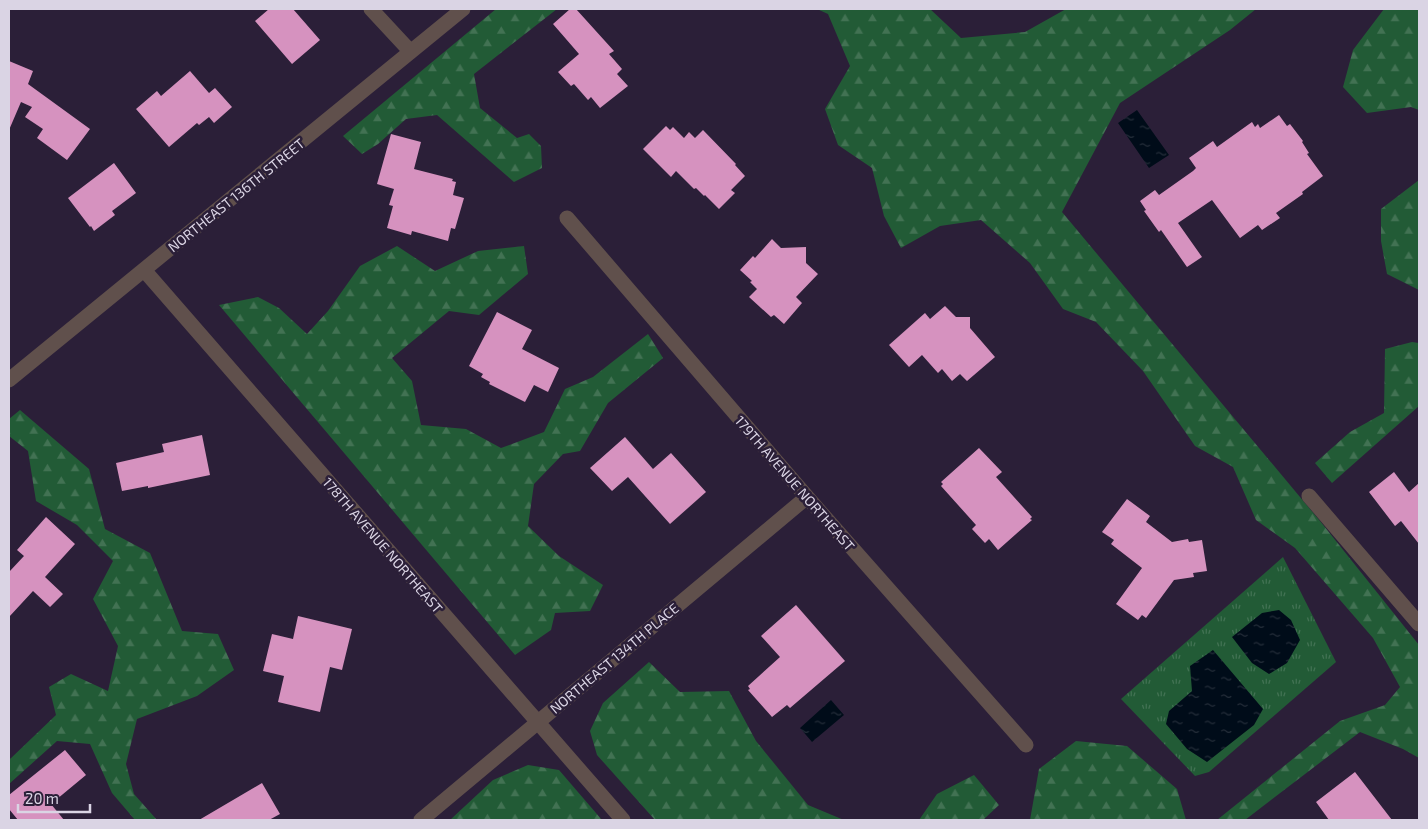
<svg xmlns="http://www.w3.org/2000/svg" width="1428" height="829" viewBox="0 0 1428 829" font-family="'Exo 2',sans-serif">
<style>
.grass{fill:url(#grass-tufts)}
.forest{fill:url(#forest-firs)}
.water{fill:url(#water-ripples)}
.building{fill:#d692bf}
.lines{fill:none;stroke-linecap:round;stroke-linejoin:round}
.minor{stroke:#60504c;stroke-width:15}
.labels{text-anchor:middle;dominant-baseline:central;stroke-width:5;stroke-linejoin:round;paint-order:stroke}
.street-label{font-size:14px;fill:#dad4e4;stroke:#2b1f38}
</style>
<defs>
<pattern id="grass-tufts" width="24" height="20" patternUnits="userSpaceOnUse" patternTransform="scale(1.25)"><rect width="24" height="20" fill="#225b36"/><path d="M3 7l-1-3M5 7V3M7 7l1-3M15 17l-1-3M17 17v-4M19 17l1-3" fill="none" stroke="#427253"/></pattern>
<pattern id="forest-firs" width="22" height="20" patternUnits="userSpaceOnUse" patternTransform="scale(1.25)"><rect width="22" height="20" fill="#225b36"/><path d="M5 1l3.5 6h-7zM16 11l3.5 6h-7z" fill="#427253"/></pattern>
<pattern id="water-ripples" width="26" height="14" patternUnits="userSpaceOnUse" patternTransform="scale(1.25)"><rect width="26" height="14" fill="#000c19"/><path d="M2 4q2-2 4 0t4 0M15 11q2-2 4 0t4 0" fill="none" stroke="#252e3a"/></pattern>
</defs>
<rect width="100%" height="100%" fill="#2b1f38"/>
<path class="grass" d="M 1283,557 L 1336,662 L 1209,772 L 1195,776 L 1121,699 Z"/>
<path class="forest" d="M 496,9 L 557,9 L 474,74 L 480,108 L 517,138 L 529,134 L 541,146 L 542,168 L 514,182 L 437,115 L 406,119 L 378,144 L 362,154 L 343,136 Z
M 817,9 L 930,9 L 961,38 L 1025,32 L 1066,9 L 1256,9 L 1230,30 L 1120,103 L 1062,212 L 1320,521 L 1419,645 L 1419,758 L 1403,749 L 1360,732 L 1245,820 L 1217,820 L 1340,721 L 1385,705 L 1400,687 L 1373,638 L 1295,548 L 1256,520 L 1233,467 L 1195,446 L 1143,371 L 1096,322 L 1063,309 L 1030,263 L 981,220 L 940,226 L 901,248 L 884,216 L 872,168 L 838,145 L 825,109 L 850,66 L 828,14 Z
M 1384,9 L 1419,9 L 1419,110 L 1411,107 L 1367,113 L 1343,87 L 1353,50 Z
M 1419,180 L 1419,290 L 1387,274 L 1381,241 L 1381,209 Z
M 397,246 L 435,271 L 478,251 L 524,246 L 528,274 L 479,315 L 449,311 L 392,358 L 412,381 L 421,425 L 466,429 L 501,448 L 544,432 L 565,389 L 593,377 L 648,334 L 663,358 L 608,403 L 580,451 L 563,454 L 534,484 L 528,526 L 559,556 L 603,585 L 590,611 L 555,613 L 551,630 L 515,655 L 219,305 L 258,297 L 279,308 L 307,334 L 328,311 L 360,266 Z
M 1412,342 L 1419,343 L 1419,406 L 1332,483 L 1315,463 L 1350,432 L 1384,413 L 1385,349 Z
M 20,410 L 89,469 L 105,529 L 150,553 L 182,631 L 218,634 L 234,670 L 197,696 L 137,719 L 126,764 L 134,794 L 157,820 L 135,820 L 112,793 L 90,744 L 57,741 L 9,784 L 9,760 L 56,715 L 49,687 L 71,674 L 108,691 L 118,646 L 93,599 L 113,561 L 77,525 L 36,501 L 28,451 L 9,436 L 9,419 Z
M 649,662 L 680,692 L 729,691 L 756,741 L 808,805 L 844,820 L 655,820 L 597,755 L 590,731 L 603,703 Z
M 1076,741 L 1127,746 L 1177,789 L 1186,820 L 1030,820 L 1039,769 Z
M 528,765 L 559,770 L 602,820 L 450,820 L 493,780 Z
M 974,775 L 999,805 L 983,820 L 919,820 L 937,794 Z"/>
<path class="water" d="M 1137,110 L 1169,155 L 1149,168 L 1118,123 Z
M 1279,610 L 1291,620 L 1300,640 L 1287,663 L 1269,674 L 1252,663 L 1232,637 L 1262,613 Z
M 1213,650 L 1263,709 L 1254,725 L 1207,762 L 1187,749 L 1166,724 L 1169,711 L 1192,691 L 1190,666 Z
M 831,700 L 844,715 L 812,742 L 800,728 Z"/>
<path class="building" d="M 269,9 L 293,9 L 320,40 L 292,64 L 255,21 Z
M 570,9 L 576,9 L 614,51 L 609,54 L 622,69 L 617,74 L 628,86 L 600,108 L 591,97 L 588,100 L 574,84 L 571,86 L 558,72 L 579,54 L 553,24 Z
M 9,61 L 33,71 L 28,84 L 90,129 L 67,160 L 37,138 L 43,129 L 25,117 L 32,107 L 21,102 L 9,130 Z
M 190,71 L 209,93 L 215,88 L 232,107 L 214,123 L 209,117 L 199,125 L 197,123 L 169,147 L 136,109 L 157,91 L 161,96 Z
M 1279,115 L 1287,126 L 1290,124 L 1303,141 L 1302,142 L 1309,153 L 1307,154 L 1323,176 L 1302,192 L 1303,194 L 1276,213 L 1280,218 L 1262,230 L 1258,225 L 1240,238 L 1212,200 L 1178,223 L 1202,257 L 1187,267 L 1161,230 L 1159,232 L 1144,211 L 1146,210 L 1140,201 L 1155,190 L 1159,195 L 1193,171 L 1196,168 L 1189,158 L 1213,141 L 1217,147 L 1252,122 L 1255,127 L 1258,124 L 1260,128 Z
M 666,126 L 670,130 L 673,127 L 684,138 L 689,132 L 695,138 L 703,130 L 736,164 L 735,165 L 745,176 L 731,190 L 735,193 L 719,209 L 705,195 L 704,196 L 696,188 L 694,189 L 676,171 L 671,177 L 643,149 Z
M 391,134 L 421,142 L 414,169 L 453,179 L 452,181 L 456,182 L 453,195 L 464,198 L 455,229 L 451,228 L 448,241 L 412,231 L 411,235 L 387,228 L 393,206 L 389,205 L 394,189 L 377,184 Z
M 114,163 L 136,193 L 112,211 L 115,215 L 94,231 L 91,226 L 90,227 L 68,198 Z
M 772,239 L 781,248 L 806,247 L 806,263 L 818,274 L 796,297 L 802,303 L 784,324 L 774,315 L 771,317 L 749,297 L 757,289 L 750,282 L 752,281 L 740,270 L 753,256 L 755,258 Z
M 945,306 L 956,317 L 970,317 L 970,328 L 995,357 L 967,381 L 960,374 L 952,381 L 942,369 L 938,373 L 922,355 L 909,367 L 889,345 L 925,313 L 930,319 Z
M 497,312 L 532,330 L 522,349 L 559,368 L 548,392 L 534,385 L 525,402 L 489,384 L 490,382 L 481,377 L 483,374 L 469,366 Z
M 202,435 L 210,475 L 148,488 L 148,486 L 122,491 L 116,463 L 164,452 L 162,444 Z
M 625,437 L 653,469 L 671,453 L 706,492 L 670,524 L 628,477 L 612,491 L 590,468 Z
M 979,448 L 1002,472 L 996,477 L 1032,517 L 1030,519 L 1032,520 L 998,550 L 989,539 L 985,543 L 972,529 L 976,525 L 941,486 L 943,484 L 941,482 Z
M 1394,472 L 1409,492 L 1419,483 L 1419,544 L 1401,521 L 1395,526 L 1369,492 Z
M 1127,499 L 1150,516 L 1146,522 L 1172,542 L 1188,539 L 1189,542 L 1202,540 L 1207,571 L 1193,573 L 1194,577 L 1174,580 L 1146,618 L 1142,615 L 1138,620 L 1116,604 L 1142,568 L 1111,544 L 1114,540 L 1102,532 Z
M 46,517 L 75,544 L 45,577 L 63,594 L 50,607 L 33,591 L 9,617 L 9,572 L 24,556 L 17,550 Z
M 796,605 L 845,661 L 790,708 L 787,705 L 772,717 L 748,690 L 750,689 L 748,686 L 780,657 L 761,636 Z
M 298,616 L 352,629 L 342,670 L 330,667 L 320,712 L 278,702 L 284,676 L 263,671 L 272,634 L 293,639 Z
M 65,750 L 86,775 L 51,804 L 64,820 L 18,820 L 9,809 L 9,795 Z
M 1355,772 L 1392,820 L 1329,820 L 1316,802 Z
M 262,783 L 280,814 L 269,820 L 199,820 Z"/>
<g class="lines">
<path class="minor" d="M 371,9 L 410,51
M 567,218 L 807,497 L 1026,745
M 144,270 L 623,820
M 9,380 L 463,9
M 1309,496 L 1419,624
M 421,820 L 807,497"/>
</g>
<g class="labels">
<g class="street-label">
<text transform="translate(236 195) rotate(-39)">NORTHEAST 136TH STREET</text>
<text transform="translate(795 483) rotate(49)">179TH AVENUE NORTHEAST</text>
<text transform="translate(383 545) rotate(49)">178TH AVENUE NORTHEAST</text>
<text transform="translate(614 658) rotate(-40)">NORTHEAST 134TH PLACE</text>
</g>
</g>
<rect width="1428" height="829" fill="none" stroke="#dad4e4" stroke-width="20"/>
<path d="M18 804v8h72v-8" fill="none" stroke="#dad4e4" stroke-width="2.5"/>
<text x="25" y="804" font-size="15" fill="#dad4e4" stroke="#2b1f38" stroke-width="4" paint-order="stroke">20 m</text>
</svg>
